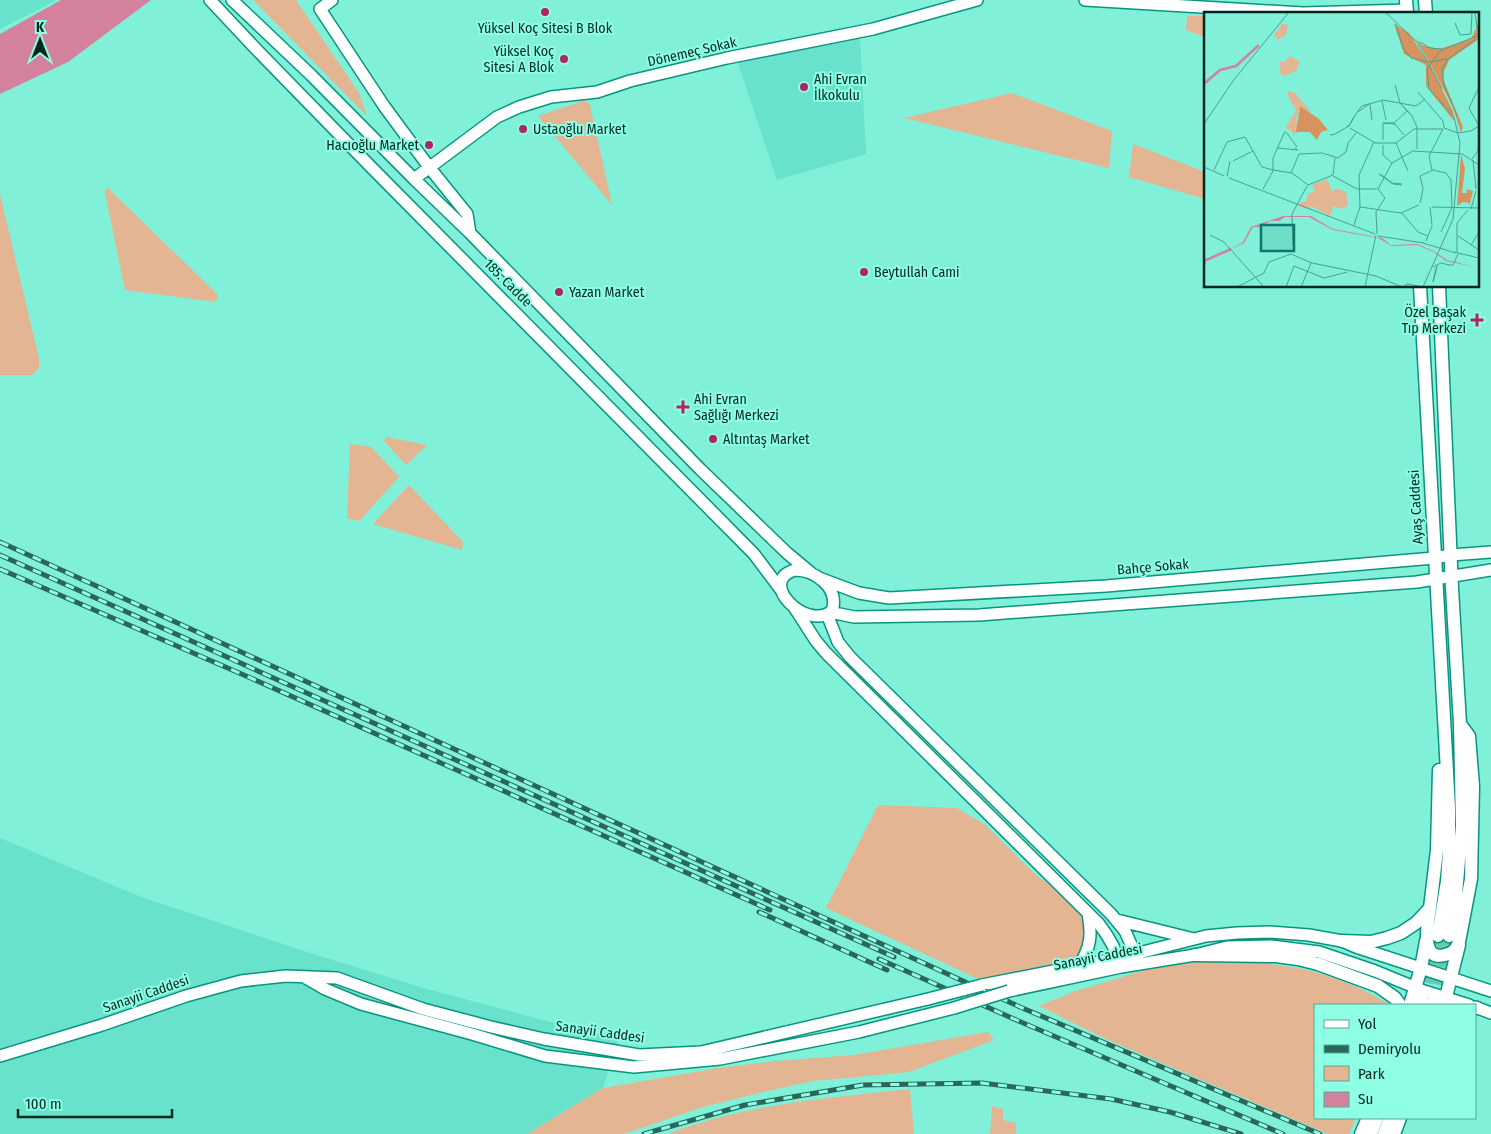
<svg xmlns="http://www.w3.org/2000/svg" width="1491" height="1134" viewBox="0 0 1491 1134" font-family="'Fira Sans Condensed',sans-serif">
<style>
.built{fill:#68e2ca}
.green{fill:#e4b592}
.water{fill:#d4819e}
.lines{fill:none;stroke-linecap:round;stroke-linejoin:round}
.secondary-tunnel{stroke:#67c8b3;stroke-width:12;stroke-dasharray:12 6;stroke-linecap:butt}
.tertiary-casing{stroke:#089580;stroke-width:14}
.secondary-casing{stroke:#089580;stroke-width:15}
.tertiary{stroke:#fff;stroke-width:11}
.secondary{stroke:#fff;stroke-width:12}
.rail-casing{stroke:#29675a;stroke-width:5}
.rail{stroke:#8efee5;stroke-width:3;stroke-dasharray:9;stroke-linecap:butt}
.tertiary-bridge-casing{stroke:#089580;stroke-width:14;stroke-linecap:butt}
.tertiary-bridge{stroke:#fff;stroke-width:11}
.poi-dot{fill:#ae2464;stroke:#8efee5;stroke-width:2}
.labels{text-anchor:middle;dominant-baseline:central;stroke-width:4;stroke-linejoin:round;paint-order:stroke}
.poi-label{font-size:14px;fill:#012720;stroke:#8efee5;text-anchor:start}
.street-label{font-size:14px;fill:#012720;stroke:#8efee5}
.inset-river{fill:none;stroke:#d4819e;stroke-width:2.5}
.inset-road{fill:none;stroke:#4da08e;stroke-width:1}
.view{fill:#0f766e;fill-opacity:0.15;stroke:#0f766e;stroke-width:2.5}
.inset-edge{fill:none;stroke:#012720;stroke-width:2.5}
</style>
<rect width="100%" height="100%" fill="#80f0d8"/>
<path class="built" d="M 0,0 L 57,0 L 0,29 Z
M 860,38 L 866,154 L 777,180 L 738,63 Z
M 0,838 L 141,897 L 307,952 L 420,987 L 535,1018 L 619,1038 L 603,1088 L 527,1134 L 0,1134 Z"/>
<path class="green" d="M 253,0 L 296,0 L 359,93 L 367,116 Z
M 1187,16 L 1205,16 L 1205,37 L 1186,30 Z
M 1012,93 L 1112,131 L 1109,168 L 904,118 Z
M 586,100 L 590,105 L 612,205 L 538,116 Z
M 1133,144 L 1205,172 L 1205,199 L 1129,177 Z
M 107,187 L 218,295 L 216,302 L 125,290 L 105,193 Z
M 0,194 L 39,359 L 39,368 L 32,375 L 0,375 Z
M 386,437 L 427,445 L 406,465 L 384,441 Z
M 350,444 L 371,447 L 399,477 L 359,521 L 347,518 Z
M 409,485 L 463,542 L 462,550 L 373,524 Z
M 878,805 L 957,808 L 984,824 L 1037,876 L 1068,897 L 1083,918 L 1088,937 L 1082,960 L 989,984 L 826,908 Z
M 1211,960 C 1279,963 1326,967 1387,1003 L 1387,1005 L 1315,1005 L 1315,1118 L 1356,1118 L 1349,1134 L 1328,1134 L 1108,1040 L 1039,1006 L 1073,992 L 1148,969 Z
M 988,1032 L 994,1040 L 909,1072 L 813,1081 L 759,1093 L 703,1107 L 624,1134 L 527,1134 L 603,1088 L 718,1068 L 776,1061 L 854,1055 Z
M 910,1089 L 914,1134 L 668,1134 C 744,1104 828,1098 910,1089 Z
M 992,1106 L 1003,1109 L 1003,1120 L 1016,1123 L 1016,1134 L 990,1134 Z"/>
<path class="water" d="M 61,0 L 151,0 L 68,62 L 0,94 L 0,34 Z"/>
<g class="lines">
<path class="secondary-tunnel" d="M 1422,1000 L 1438,936
M 1433,1002 L 1449,936"/>
<g class="tertiary-casing">
<path id="tertiary" d="M 210,0 L 256,49 L 371,167 L 754,554 L 781,590
M 232,0 L 311,75 L 414,179 L 470,233 L 700,469 L 787,553 L 811,573
M 332,0 L 320,9 L 384,106 L 429,167 L 467,214 L 470,233
M 1085,0 L 1303,13 L 1407,10
M 414,179 L 497,117 L 519,107 L 551,97 L 597,92 L 630,81 L 727,58 L 873,29 L 977,0
M 795,570 C 815,570 840,588 832,611 C 806,632 756,581 795,570 Z
M 819,578 L 859,593 L 889,598 L 1106,586 L 1434,558 L 1451,555 L 1491,552
M 794,607 L 816,641 L 826,653 L 1099,924 C 1109,937 1117,951 1121,967
M 830,612 L 854,617 L 979,615 L 1417,582 L 1491,570
M 827,614 L 838,642 L 850,657 L 1111,914 L 1125,931 L 1138,960
M 1117,920 L 1194,939
M 1078,966 C 1091,949 1092,934 1088,914
M 306,978 L 325,989 L 361,1004 L 472,1034 L 545,1056 L 634,1067 L 720,1059 L 859,1032 L 954,1008
M 982,985 L 1119,958 L 1206,936 L 1237,933 L 1269,932 L 1309,935 L 1342,941 L 1356,947 L 1491,991
M 1009,991 L 1121,967 L 1195,955 L 1227,947 L 1271,946 L 1319,952 L 1375,971 L 1424,991 L 1469,1005
M 1475,1007 L 1491,1013
M 0,1056 L 102,1025 L 186,996 L 241,981 L 286,976 L 337,978 L 423,1009 L 491,1027 L 544,1039 L 639,1055 L 701,1052 L 928,999"/>
</g>
<g class="secondary-casing">
<path id="secondary" d="M 1406,0 L 1407,14
M 1425,0 L 1426,14
M 1420,286 L 1449,808 L 1449,852 L 1447,881 L 1438,936
M 1439,286 L 1452,588 L 1460,724 L 1462,826 L 1456,894 L 1449,936
M 1430,908 C 1428,922 1419,962 1445,955 C 1453,953 1456,950 1459,942 L 1471,879 L 1473,786 L 1469,736 L 1460,724
M 1342,941 L 1371,942 L 1387,938 L 1401,933 L 1416,923 L 1430,908 L 1437,850 L 1439,770
M 1195,955 L 1276,956 L 1298,959 L 1318,964 L 1378,986 L 1395,998 L 1400,1005
M 1410,1005 L 1421,968 L 1426,941
M 1420,1005 L 1422,1000
M 1432,1005 L 1433,1002
M 1444,1005 L 1459,945
M 1475,1008 L 1477,1008
M 1361,1134 L 1368,1118
M 1371,1134 L 1377,1118
M 1384,1134 L 1390,1118
M 1394,1134 L 1400,1118"/>
</g>
<use href="#tertiary" class="tertiary"/>
<use href="#secondary" class="secondary"/>
<g class="rail-casing">
<path id="rail" d="M 0,542 L 1020,1007 L 1320,1134
M 0,555 L 894,957
M 0,569 L 253,679 L 770,910
M 759,912 L 887,970
M 879,959 L 1014,1019 L 1283,1134
M 644,1134 L 745,1105 L 863,1085 L 982,1083 L 1111,1099 L 1170,1112 L 1241,1134"/>
</g>
<use href="#rail" class="rail"/>
<g class="tertiary-bridge-casing">
<path id="tertiary-bridge" d="M 928,999 L 982,985
M 954,1008 L 1009,991"/>
</g>
<use href="#tertiary-bridge" class="tertiary-bridge"/>
</g>
<g class="poi-dot">
<circle cx="545" cy="12" r="5"/>
<circle cx="564" cy="59" r="5"/>
<circle cx="804" cy="87" r="5"/>
<circle cx="523" cy="129" r="5"/>
<circle cx="429" cy="145" r="5"/>
<circle cx="864" cy="272" r="5"/>
<circle cx="559" cy="292" r="5"/>
<path d="M1474.5 312.5h5v5h5v5h-5v5h-5v-5h-5v-5h5z"/>
<path d="M680.5 399.5h5v5h5v5h-5v5h-5v-5h-5v-5h5z"/>
<circle cx="713" cy="439" r="5"/>
</g>
<g class="labels">
<g class="poi-label">
<text x="545" y="28" text-anchor="middle">Yüksel Koç Sitesi B Blok</text>
<text x="554" y="51" text-anchor="end">Yüksel Koç<tspan x="554" dy="16">Sitesi A Blok</tspan></text>
<text x="814" y="79">Ahi Evran<tspan x="814" dy="16">İlkokulu</tspan></text>
<text x="533" y="129">Ustaoğlu Market</text>
<text x="419" y="145" text-anchor="end">Hacıoğlu Market</text>
<text x="874" y="272">Beytullah Cami</text>
<text x="569" y="292">Yazan Market</text>
<text x="1466" y="312" text-anchor="end">Özel Başak<tspan x="1466" dy="16">Tıp Merkezi</tspan></text>
<text x="694" y="399">Ahi Evran<tspan x="694" dy="16">Sağlığı Merkezi</tspan></text>
<text x="723" y="439">Altıntaş Market</text>
</g>
<g class="street-label">
<text transform="translate(692 52) rotate(-13)">Dönemeç Sokak</text>
<text transform="translate(508 283) rotate(45)">185. Cadde</text>
<text transform="translate(1416 507) rotate(-93)">Ayaş Caddesi</text>
<text transform="translate(1153 567) rotate(-5)">Bahçe Sokak</text>
<text transform="translate(1098 957) rotate(-11)">Sanayii Caddesi</text>
<text transform="translate(146 994) rotate(-19)">Sanayii Caddesi</text>
<text transform="translate(600 1032) rotate(8)">Sanayii Caddesi</text>
</g>
</g>
<g transform="translate(1204 12)">
<rect width="275" height="275" fill="#80f0d8"/>
<path d="M 78,12 L 84,13 L 82,23 L 74,28 L 70,23 ZM 86,44 L 96,50 L 92,59 L 80,64 L 76,61 L 76,50 L 81,50 ZM 85,79 L 91,81 L 107,100 L 96,95 L 92,107 L 94,121 L 90,121 L 90,127 L 88,119 L 81,116 L 92,99 L 83,82 ZM 123,167 L 128,179 L 134,177 L 142,180 L 144,194 L 137,197 L 129,194 L 126,204 L 107,194 L 105,197 L 94,194 L 97,190 L 102,190 L 104,182 L 111,179 L 108,173 Z" fill="#e4b592"/>
<path d="M 275,10 L 275,27 L 245,48 L 240,60 L 239,67 L 259,115 L 257,121 L 249,95 L 212,26 L 218,33 L 235,37 L 267,27 ZM 190,12 L 205,21 L 225,52 L 249,99 L 250,109 L 222,74 L 222,53 L 200,42 ZM 96,94 L 115,107 L 124,118 L 117,120 L 113,128 L 106,120 L 92,120 ZM 257,142 L 261,157 L 258,181 L 263,181 L 262,177 L 269,179 L 265,195 L 265,191 L 259,190 L 253,194 Z" fill="#d7935e"/>
<path d="M 79,204 L 107,204 L 129,217 L 172,225 L 178,226 L 187,233 L 213,232 L 230,239 L 243,248 L 275,256 L 242,249 L 230,240 L 213,233 L 188,234 L 174,226 L 129,218 L 105,205 L 81,205 L 75,209 L 66,209 L 57,215 L 49,215 L 40,231 L 27,237 L 39,230 L 47,215 Z" fill="#d4819e"/>
<path class="inset-river" d="M 1,71 L 16,58 L 32,54 L 55,33M 0,249 L 27,237"/>
<path class="inset-road" d="M 181,0 L 213,30 L 238,77M 271,0 L 273,16M 251,11 L 256,23 L 267,22 L 268,0M 192,12 L 199,36 L 207,46 L 225,50 L 243,47M 216,30 L 226,36 L 238,37M 191,73 L 196,91M 275,75 L 265,96 L 275,114M 214,80 L 239,109 L 240,116 L 254,121 L 267,119 L 275,114M 178,89 L 182,108M 196,91 L 208,104 L 196,91M 165,92 L 179,88 L 212,94 L 220,88M 166,92 L 168,108M 208,104 L 213,115 L 213,137M 253,104 L 240,73 L 238,57 L 244,47 L 272,27M 150,105 L 156,96 L 158,94 L 165,92 L 154,100M 179,111 L 179,128M 190,111 L 203,99M 0,112 L 29,69 L 85,0M 191,112 L 179,111 L 190,111 L 191,112 L 200,123M 146,116 L 171,131 L 192,131 L 210,117 L 239,117 L 225,144 L 228,158M 82,120 L 93,135M 126,123 L 131,122 L 143,115 L 145,114 L 150,105 L 145,114 L 143,114M 41,125 L 58,155 L 69,158M 192,131 L 204,159M 179,133 L 179,143 L 188,151M 73,136 L 94,138 L 91,136M 268,147 L 274,139 L 275,126M 269,148 L 272,177M 29,149 L 49,139M 0,155 L 20,164M 10,158 L 23,130 L 41,125M 69,158 L 88,161 L 104,173M 229,158 L 242,161 L 247,168 L 248,195M 69,159 L 69,146 L 81,119M 87,161 L 95,142 L 118,141 L 134,146 L 142,140 L 144,131 L 152,121M 129,163 L 131,146M 23,164 L 26,149M 129,164 L 153,177 L 173,177M 25,166 L 171,222M 198,172 L 188,171 L 179,164 L 175,162 L 189,172 L 198,173M 104,173 L 129,163M 59,177 L 69,159M 174,177 L 188,151 L 209,139 L 258,142 L 275,153M 216,191 L 219,177 L 216,164 L 229,158M 156,195 L 155,163 L 170,130M 156,195 L 197,201 L 215,193M 226,195 L 228,213M 228,195 L 275,196M 267,197 L 272,179M 197,200 L 214,220 L 224,224M 150,213 L 156,195M 237,220 L 248,196M 173,222 L 172,200 L 181,186 L 174,177M 6,223 L 20,230 L 60,275M 174,224 L 220,231M 254,224 L 275,238M 222,229 L 228,214M 219,231 L 252,241M 267,233 L 275,220M 89,234 L 88,202 L 103,174M 250,240 L 275,246M 253,240 L 253,211 L 264,198M 244,253 L 249,253 L 254,242M 90,254 L 120,266 L 143,260M 233,254 L 232,259 L 229,270 L 231,260 ZM 229,255 L 237,251 L 245,253M 33,275 L 60,261 L 65,250 L 87,242 L 108,251 L 172,264 L 198,275M 82,275 L 90,254M 97,275 L 107,251M 161,275 L 172,223M 199,275 L 203,272 L 220,275M 219,275 L 249,207 L 256,131 L 250,105 L 225,77 L 223,57 L 236,39 L 275,23"/>
<path class="view" d="M 57,213 L 90,213 L 90,239 L 57,239 Z"/>
<rect width="275" height="275" class="inset-edge"/>
</g>
<rect x="1314" y="1004" width="162" height="115" fill="#8efee5" stroke="#56a896"/>
<rect x="1324" y="1020" width="25" height="8" fill="#ffffff" stroke="#56a896"/>
<text x="1358" y="1029" font-size="15" fill="#012720">Yol</text>
<rect x="1324" y="1045" width="25" height="8" fill="#29675a" stroke="#56a896"/>
<text x="1358" y="1054" font-size="15" fill="#012720">Demiryolu</text>
<rect x="1324" y="1066" width="25" height="15" fill="#e4b592" stroke="#56a896"/>
<text x="1358" y="1079" font-size="15" fill="#012720">Park</text>
<rect x="1324" y="1092" width="25" height="15" fill="#d4819e" stroke="#56a896"/>
<text x="1358" y="1104" font-size="15" fill="#012720">Su</text>
<g transform="translate(40 40)" stroke="#8efee5" stroke-width="4" paint-order="stroke">
<path d="M0-4L9 19L0 12L-9 19Z" fill="#012720"/>
<text y="-8" font-size="14" font-weight="bold" text-anchor="middle" fill="#012720">K</text>
</g>
<path d="M18 1109v8h154v-8" fill="none" stroke="#012720" stroke-width="2.5"/>
<text x="25" y="1109" font-size="15" fill="#012720" stroke="#8efee5" stroke-width="4" paint-order="stroke">100 m</text>
</svg>
